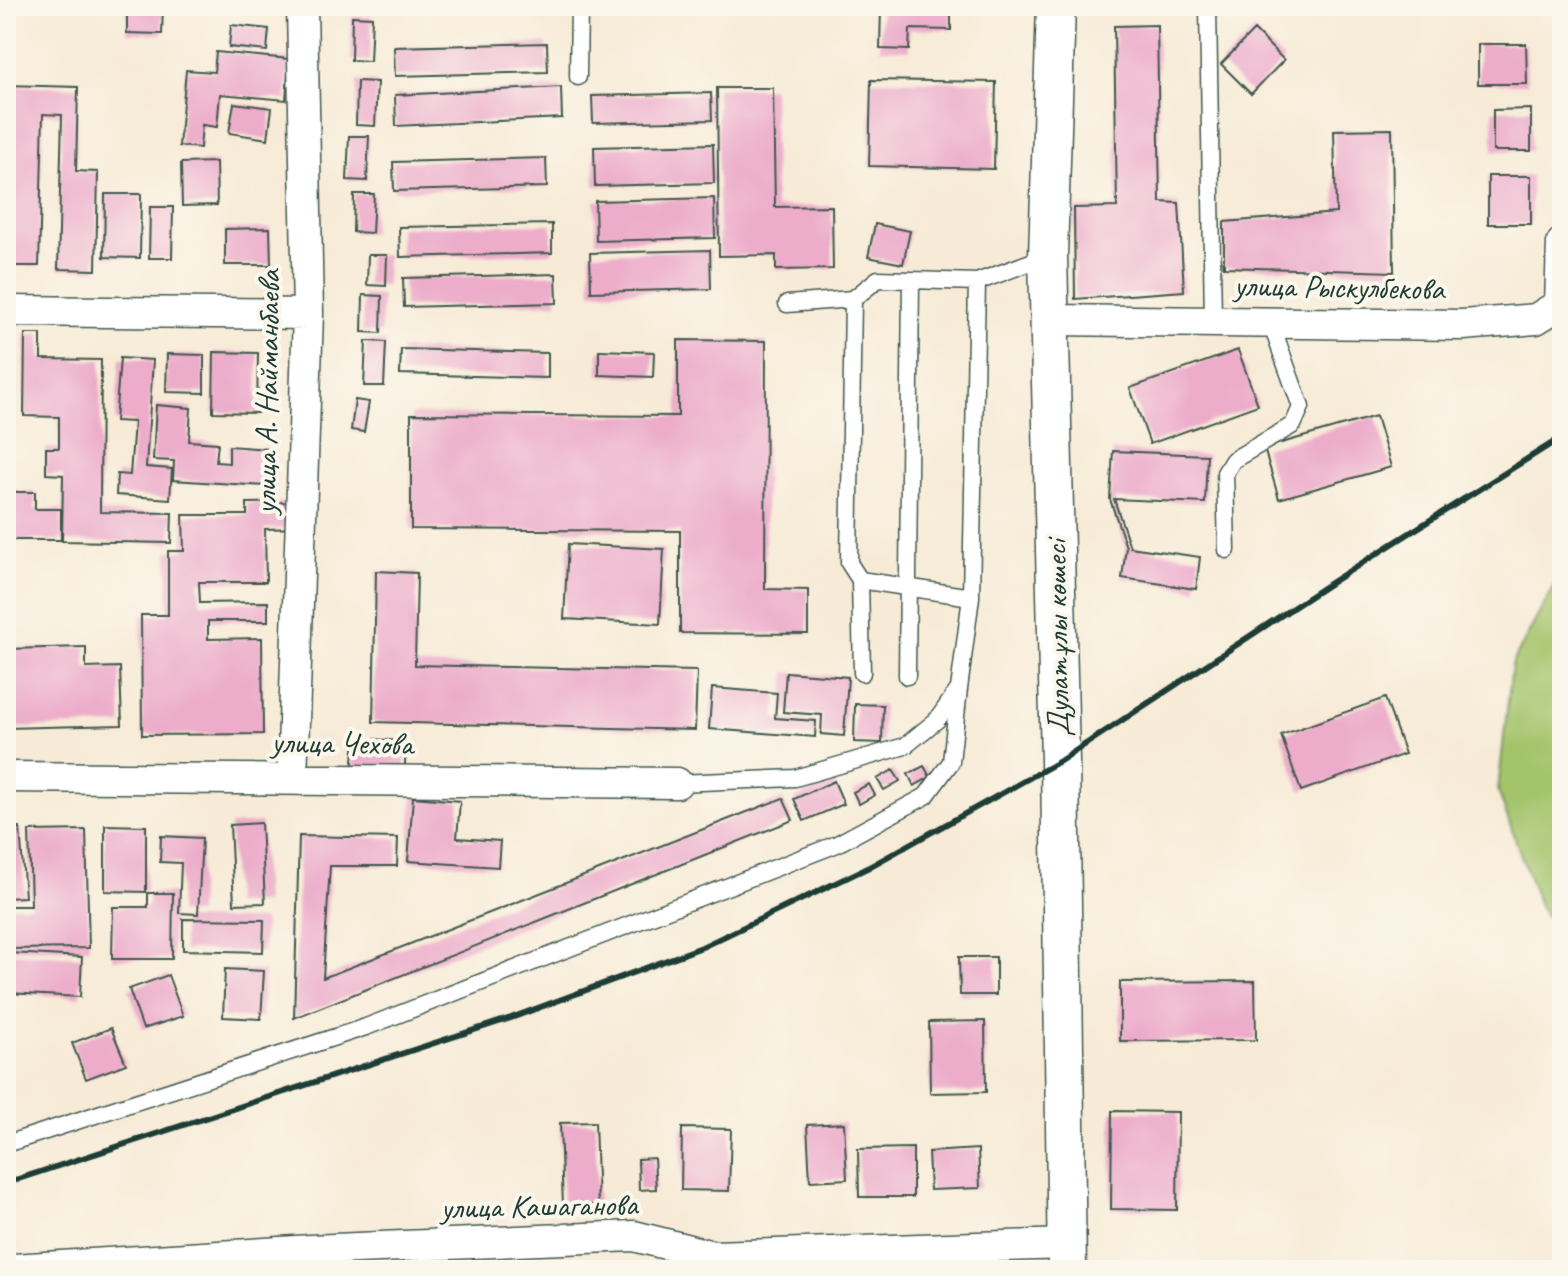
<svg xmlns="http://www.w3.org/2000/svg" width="1568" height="1276" viewBox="0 0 1568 1276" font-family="Caveat,sans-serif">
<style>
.green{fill:#a4c46c;stroke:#628050;stroke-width:2}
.building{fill:#ecacca}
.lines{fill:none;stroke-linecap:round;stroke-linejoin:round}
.service-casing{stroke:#3f574c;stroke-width:19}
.minor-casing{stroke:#3f574c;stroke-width:33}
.tertiary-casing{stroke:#3f574c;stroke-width:41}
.service{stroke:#fff;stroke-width:16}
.minor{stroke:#fff;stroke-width:30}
.tertiary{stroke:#fff;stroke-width:38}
.rail{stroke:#1f3d34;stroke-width:6}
.labels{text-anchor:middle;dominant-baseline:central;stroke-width:8;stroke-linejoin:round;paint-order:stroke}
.street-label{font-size:32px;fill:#1f3d34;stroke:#fbf7ec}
</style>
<rect width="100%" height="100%" fill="#fbf7ec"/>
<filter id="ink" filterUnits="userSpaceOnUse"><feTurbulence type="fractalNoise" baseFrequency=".0125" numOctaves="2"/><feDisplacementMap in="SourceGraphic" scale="16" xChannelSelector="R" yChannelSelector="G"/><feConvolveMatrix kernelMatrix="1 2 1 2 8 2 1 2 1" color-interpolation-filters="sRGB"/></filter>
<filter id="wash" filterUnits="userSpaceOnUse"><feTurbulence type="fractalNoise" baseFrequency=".006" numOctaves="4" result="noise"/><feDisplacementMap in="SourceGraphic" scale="32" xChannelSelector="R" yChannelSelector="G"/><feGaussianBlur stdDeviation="1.8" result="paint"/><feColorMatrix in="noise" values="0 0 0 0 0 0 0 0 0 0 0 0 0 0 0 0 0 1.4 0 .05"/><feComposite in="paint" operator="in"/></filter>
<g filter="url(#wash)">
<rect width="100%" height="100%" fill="#f7ebd7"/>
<path class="green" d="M 1562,578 L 1562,937 L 1540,908 L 1498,791 L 1512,664 L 1556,582 Z"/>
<g id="blocks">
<path class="building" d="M 127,6 L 163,6 L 162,34 L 127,33 Z
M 881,6 L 951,6 L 951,30 L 910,29 L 909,50 L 880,49 Z
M 352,16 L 372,17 L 370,61 L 351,60 Z
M 231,25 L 269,29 L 267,51 L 229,47 Z
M 1157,25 L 1160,202 L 1179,203 L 1184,291 L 1075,299 L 1074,208 L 1117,207 L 1114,26 Z
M 1254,30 L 1284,60 L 1251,94 L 1221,64 Z
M 547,43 L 548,72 L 395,76 L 394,47 Z
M 1478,44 L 1526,44 L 1527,84 L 1478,84 Z
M 216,52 L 289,59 L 286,100 L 220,94 L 217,127 L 202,125 L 200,148 L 179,146 L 186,70 L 214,72 Z
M 871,80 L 996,82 L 994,169 L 869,166 Z
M 357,81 L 377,82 L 375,126 L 356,125 Z
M 6,85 L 78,87 L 76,171 L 98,172 L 96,270 L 58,269 L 62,115 L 43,114 L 39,266 L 6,266 Z
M 561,87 L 562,118 L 396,126 L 395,95 Z
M 717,88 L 773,88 L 775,207 L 832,206 L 833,269 L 776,270 L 776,255 L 719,256 Z
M 711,93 L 712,120 L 593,123 L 592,96 Z
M 234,103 L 272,108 L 268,139 L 229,133 Z
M 1531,109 L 1531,151 L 1493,151 L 1493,110 Z
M 1392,129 L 1394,272 L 1224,267 L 1224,222 L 1336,213 L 1334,130 Z
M 349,136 L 369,136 L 367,181 L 347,180 Z
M 713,144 L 714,183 L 595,186 L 594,147 Z
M 546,158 L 547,187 L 394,191 L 393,162 Z
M 216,162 L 217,205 L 182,206 L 181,163 Z
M 1488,176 L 1531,176 L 1531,224 L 1488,224 Z
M 105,194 L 141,194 L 140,258 L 104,257 Z
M 354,194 L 374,194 L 372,233 L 353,232 Z
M 714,198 L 715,238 L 596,241 L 595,201 Z
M 150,207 L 173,207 L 172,258 L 149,258 Z
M 552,224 L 552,253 L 400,257 L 399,227 Z
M 875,224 L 910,231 L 903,264 L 868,257 Z
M 270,228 L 271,265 L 225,265 L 225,229 Z
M 710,250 L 711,289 L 591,292 L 590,253 Z
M 368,255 L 387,255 L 386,286 L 367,285 Z
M 556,274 L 557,303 L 404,307 L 403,278 Z
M 363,295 L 382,296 L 381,333 L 362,332 Z
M 25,334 L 41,334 L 41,359 L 101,360 L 100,512 L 172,513 L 171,543 L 62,541 L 63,475 L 46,474 L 46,448 L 59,448 L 59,417 L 24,416 Z
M 678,340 L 766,341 L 765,589 L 808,590 L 808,634 L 680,633 L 680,531 L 411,529 L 411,414 L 678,416 Z
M 366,341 L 386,342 L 384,386 L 364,386 Z
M 401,349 L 548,353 L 548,378 L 400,374 Z
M 599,350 L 654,352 L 653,377 L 599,375 Z
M 1238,350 L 1258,405 L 1150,444 L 1130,388 Z
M 214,352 L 258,353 L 257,413 L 213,412 Z
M 167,354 L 204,355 L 204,393 L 166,392 Z
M 120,358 L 153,360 L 146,467 L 172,469 L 170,499 L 116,495 L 117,474 L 130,475 L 134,422 L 115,421 Z
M 355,400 L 369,402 L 364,432 L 351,430 Z
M 156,405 L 191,408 L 189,441 L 218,443 L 216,462 L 229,463 L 229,446 L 268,449 L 266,486 L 173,480 L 174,461 L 153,460 Z
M 1376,416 L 1391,467 L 1279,499 L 1264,448 Z
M 1113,451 L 1207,455 L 1205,503 L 1114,499 L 1130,547 L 1200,557 L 1196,589 L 1122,578 L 1126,547 L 1110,499 Z
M 6,492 L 35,492 L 35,509 L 61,509 L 61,540 L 6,540 Z
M 299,502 L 300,528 L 265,529 L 266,582 L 199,582 L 200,603 L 268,602 L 268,621 L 208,621 L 208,639 L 262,638 L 263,734 L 142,735 L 141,615 L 168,615 L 168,551 L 184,551 L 183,515 L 247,515 L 247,503 Z
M 568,544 L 664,549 L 660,624 L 564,619 Z
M 376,571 L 417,573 L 415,665 L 697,671 L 695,730 L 373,722 Z
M 86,647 L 86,668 L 120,667 L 122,725 L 6,728 L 6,649 Z
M 786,672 L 848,677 L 844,736 L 821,734 L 822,715 L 783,712 Z
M 712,688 L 777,693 L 775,718 L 816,721 L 815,737 L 709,729 Z
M 1385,698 L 1405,754 L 1301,791 L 1281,735 Z
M 855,704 L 883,705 L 882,743 L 854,742 Z
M 355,738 L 401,741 L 401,749 L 406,750 L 404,776 L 352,772 Z
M 924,766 L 930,777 L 914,786 L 908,774 Z
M 893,770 L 900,781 L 884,790 L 877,779 Z
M 834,781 L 844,804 L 804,821 L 794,799 Z
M 869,784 L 875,795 L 859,804 L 853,792 Z
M 413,797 L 460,801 L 457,838 L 500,841 L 498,867 L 408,861 Z
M 783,798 L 793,820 L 294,1018 L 299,836 L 398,838 L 397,866 L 330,866 L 323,978 Z
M 261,823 L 265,903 L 234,904 L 230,825 Z
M 105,825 L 146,826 L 146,892 L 105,891 Z
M 6,828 L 20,828 L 25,897 L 6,898 Z
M 86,830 L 89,948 L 6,949 L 6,906 L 31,906 L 29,831 Z
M 161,836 L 202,838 L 198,914 L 179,913 L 181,863 L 160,862 Z
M 148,893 L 173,893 L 172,959 L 112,959 L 113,907 L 148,907 Z
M 183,919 L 264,920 L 263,952 L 183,950 Z
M 10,953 L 82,957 L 80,997 L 8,993 Z
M 959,957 L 996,957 L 996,995 L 960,995 Z
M 225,969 L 264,971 L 261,1019 L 223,1017 Z
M 168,975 L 183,1016 L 143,1029 L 129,989 Z
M 1255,981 L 1256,1040 L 1120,1041 L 1120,982 Z
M 985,1021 L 986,1092 L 930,1093 L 929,1022 Z
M 111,1028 L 126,1064 L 86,1079 L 72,1043 Z
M 1112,1111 L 1178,1112 L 1177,1210 L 1111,1209 Z
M 595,1122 L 598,1205 L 563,1206 L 560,1123 Z
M 844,1123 L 847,1179 L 810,1181 L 807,1125 Z
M 682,1128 L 731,1129 L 729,1191 L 681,1190 Z
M 913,1148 L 913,1197 L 859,1197 L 858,1149 Z
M 978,1149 L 980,1188 L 930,1190 L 928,1152 Z
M 654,1158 L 656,1189 L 639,1190 L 638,1159 Z"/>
</g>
</g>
<g filter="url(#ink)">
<use href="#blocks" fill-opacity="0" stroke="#3f574c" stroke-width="2"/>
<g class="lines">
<g class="service-casing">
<path id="service" d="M 1208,6 L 1213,321
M 578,77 L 579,6
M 853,299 L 849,563 L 860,580 L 971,597
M 787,304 L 853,299 L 878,279 L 977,282 L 1047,256
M 1227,550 L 1225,473 L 1233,460 L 1293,425 L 1301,407 L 1270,321
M 860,580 L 862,673
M 907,676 L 911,280
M 677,783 L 795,778 L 905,746 L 937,720 L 959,689 L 971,597 L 977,282
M 6,1144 L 366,1027 L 837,844 L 926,796 L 951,762 L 959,689"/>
</g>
<g class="minor-casing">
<path id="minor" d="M 6,311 L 308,314
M 1051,320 L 1463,325 L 1536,319 L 1560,304 L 1562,243
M 6,777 L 677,783
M 292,779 L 308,314 L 302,6
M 13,1269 L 311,1250 L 634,1236 L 713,1256 L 1066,1244"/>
</g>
<g class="tertiary-casing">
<path id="tertiary" d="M 1056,6 L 1048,255 L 1060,761 L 1067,1270"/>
</g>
<use href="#service" class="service"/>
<use href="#minor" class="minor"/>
<use href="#tertiary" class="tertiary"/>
<path class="rail" d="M 6,1183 L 511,1018 L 702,947 L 869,867 L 1060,761 L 1332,582 L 1562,437"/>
</g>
</g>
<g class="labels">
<g class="street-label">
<text transform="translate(1339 287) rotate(1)">улица Рыскулбекова</text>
<text transform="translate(267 392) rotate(-89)">улица А. Найманбаева</text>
<text transform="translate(1057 638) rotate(-91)">Дулатұлы көшесі</text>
<text transform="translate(342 743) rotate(1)">улица Чехова</text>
<text transform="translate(539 1206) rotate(-1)">улица Кашаганова</text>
</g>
</g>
<rect width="1568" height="1276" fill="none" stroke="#fbf7ec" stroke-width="32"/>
</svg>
